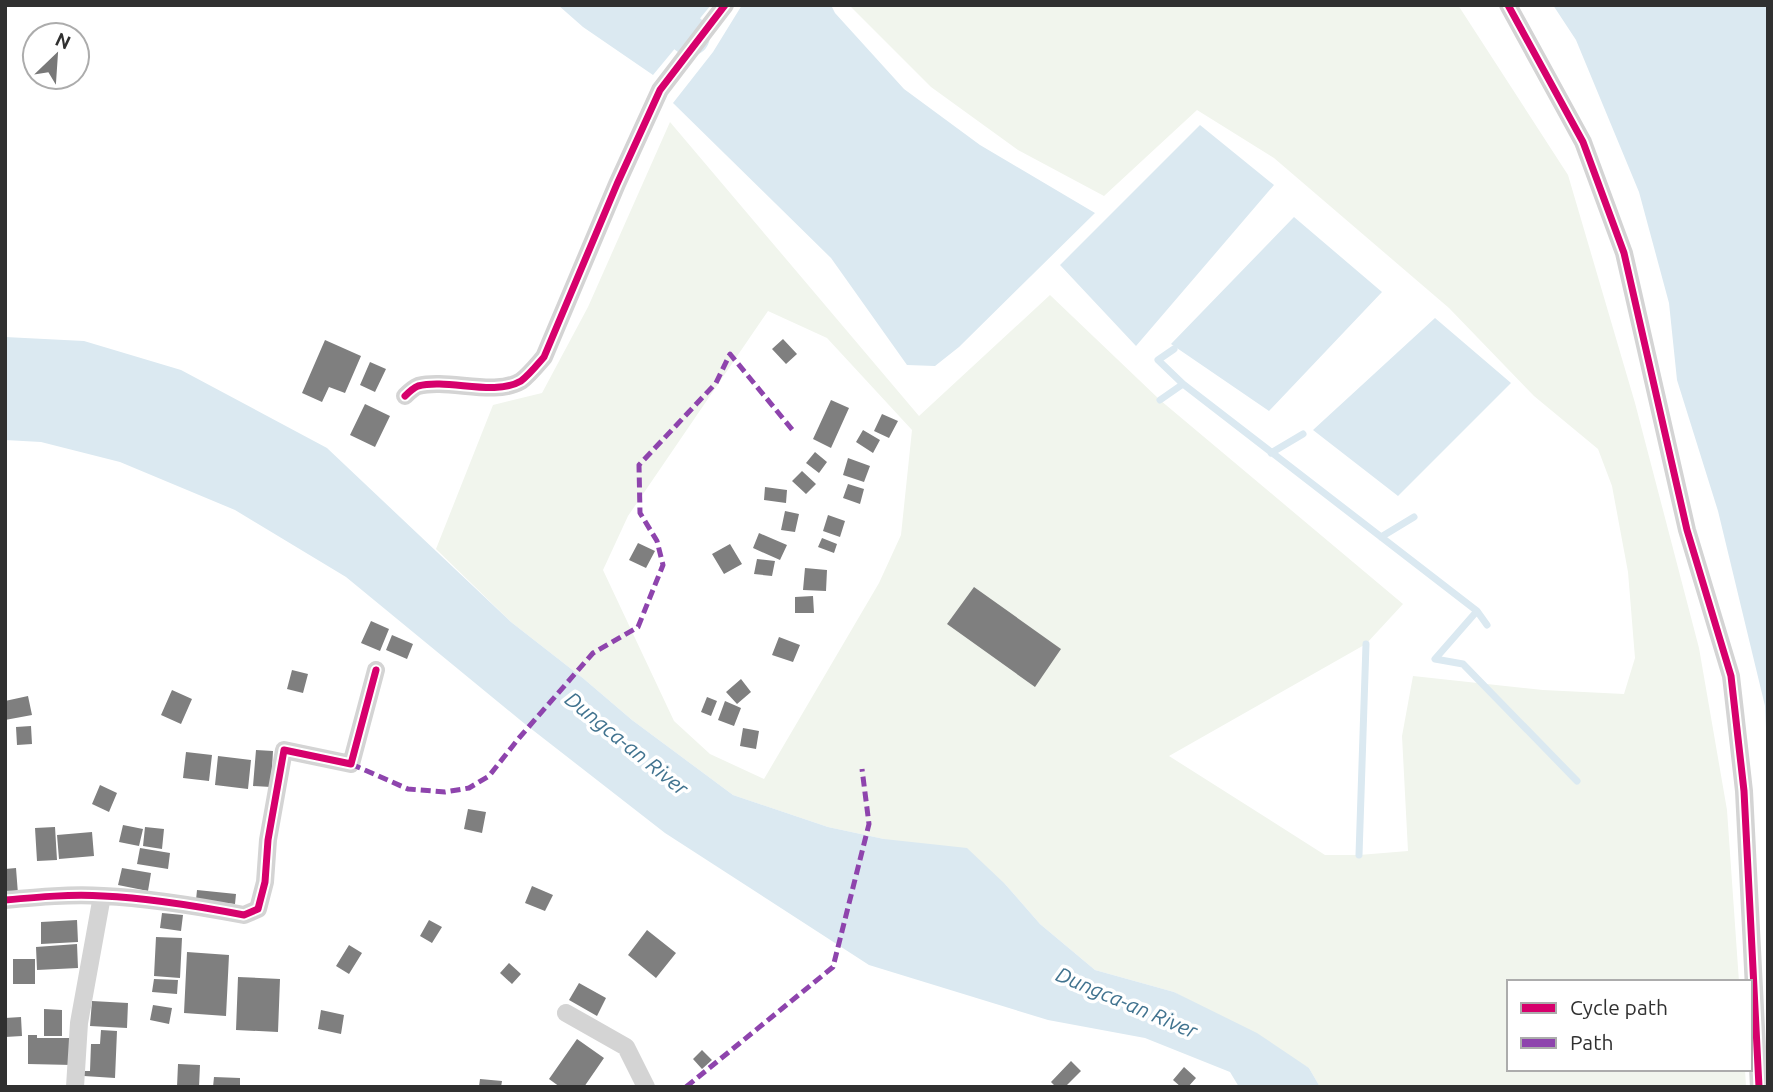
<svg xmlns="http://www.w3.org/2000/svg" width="1773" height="1092" viewBox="0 0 1773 1092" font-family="Ubuntu,sans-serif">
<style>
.green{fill:#f1f5ed;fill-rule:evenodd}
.water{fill:#dbe9f1}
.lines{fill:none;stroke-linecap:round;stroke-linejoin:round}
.stream{stroke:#dbe9f1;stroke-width:7}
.river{stroke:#dbe9f1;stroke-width:40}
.building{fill:#7f7f7f}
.street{stroke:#d4d4d4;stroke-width:18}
.quiet{stroke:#8e44ad;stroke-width:5;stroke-dasharray:10 5;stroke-linecap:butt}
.cycleway-casing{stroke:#fff;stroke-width:11}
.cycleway{stroke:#d6006c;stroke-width:7}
.labels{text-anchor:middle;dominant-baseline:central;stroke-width:7;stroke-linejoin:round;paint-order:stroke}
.water-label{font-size:21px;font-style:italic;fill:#41738f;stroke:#fff}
</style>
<rect width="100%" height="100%" fill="#fff"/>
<path class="green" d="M 849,5 L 1458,5 L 1568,175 L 1635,403 L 1699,648 L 1727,810 L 1739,982 L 1509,982 L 1509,1069 L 1745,1069 L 1746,1087 L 1320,1087 L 1309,1068 L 1174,992 L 1095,970 L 1040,924 L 1005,884 L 884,839 L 828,827 L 733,795 L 632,720 L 584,679 L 511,622 L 436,549 L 493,405 L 542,393 L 588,307 L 670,122 L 919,416 L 1050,295 L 1160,400 L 1403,604 L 1366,644 L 1169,756 L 1325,855 L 1359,855 L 1408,851 L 1402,736 L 1413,676 L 1543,690 L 1624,694 L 1635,658 L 1628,572 L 1612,486 L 1598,449 L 1534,396 L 1449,308 L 1274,158 L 1197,110 L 1104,196 L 1018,150 L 931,87 ZM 768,311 L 827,338 L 912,430 L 901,535 L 879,583 L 764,779 L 710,754 L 674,721 L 603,570 L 628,516 Z"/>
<path class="water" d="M 558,5 L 711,5 L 653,75 L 583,27 Z
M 742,5 L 831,5 L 835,13 L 904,89 L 980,145 L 1095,213 L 959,347 L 935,366 L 907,365 L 831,258 L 673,103 L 713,52 Z
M 1553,5 L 1768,5 L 1768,772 L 1765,706 L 1718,511 L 1677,380 L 1669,303 L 1639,192 L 1576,40 Z
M 1200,125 L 1274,185 L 1136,346 L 1060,265 Z
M 1294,217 L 1382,292 L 1269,411 L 1171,344 Z
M 1435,318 L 1511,383 L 1398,496 L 1313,430 Z
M 5,337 L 84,341 L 181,370 L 327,448 L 511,622 L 584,679 L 632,720 L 733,795 L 828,827 L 884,839 L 967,848 L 1005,884 L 1040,924 L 1095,970 L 1174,992 L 1257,1033 L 1309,1068 L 1320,1087 L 1239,1087 L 1230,1072 L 1145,1038 L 1048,1020 L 869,965 L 665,833 L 525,724 L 346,577 L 235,510 L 120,462 L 41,442 L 5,440 Z"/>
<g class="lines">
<path class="stream" d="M 1174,349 L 1158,360 L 1183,384
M 1160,400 L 1183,384 L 1477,611 L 1435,659 L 1463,664 L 1577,781
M 1271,453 L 1303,434
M 1381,537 L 1414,517
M 1477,611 L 1487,625
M 1359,855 L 1366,644"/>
<path class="river" d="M 651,5 L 690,36"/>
</g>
<path class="building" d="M 783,339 L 797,354 L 786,364 L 772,349 Z
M 325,340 L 361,356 L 345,393 L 329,387 L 322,402 L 302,393 Z
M 370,362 L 386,369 L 375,392 L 360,385 Z
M 831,400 L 849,408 L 831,448 L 813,439 Z
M 365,404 L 390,416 L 375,447 L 350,435 Z
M 882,414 L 898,421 L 889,438 L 874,431 Z
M 863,430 L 880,440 L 873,453 L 856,442 Z
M 815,452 L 827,462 L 819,473 L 806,463 Z
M 848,458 L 870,466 L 864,482 L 843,475 Z
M 802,471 L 816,484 L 806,494 L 792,481 Z
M 848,484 L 864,489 L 860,504 L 843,498 Z
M 765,487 L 787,490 L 786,503 L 764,500 Z
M 785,511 L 799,514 L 795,532 L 781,530 Z
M 828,515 L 845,521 L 840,537 L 823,531 Z
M 759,533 L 787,545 L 780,560 L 753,548 Z
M 822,538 L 837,544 L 834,553 L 818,547 Z
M 638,543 L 655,551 L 646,568 L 629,560 Z
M 730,544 L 742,564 L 724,574 L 712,554 Z
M 757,559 L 775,561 L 772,576 L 754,574 Z
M 805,568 L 827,570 L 826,591 L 803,590 Z
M 974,587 L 1061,649 L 1035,687 L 947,624 Z
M 813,596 L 814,613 L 795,613 L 795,597 Z
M 371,621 L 389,629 L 380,651 L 361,643 Z
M 392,635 L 413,644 L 407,659 L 386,650 Z
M 779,637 L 800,645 L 793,662 L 772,655 Z
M 292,670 L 308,674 L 303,693 L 287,689 Z
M 741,679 L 751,692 L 737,704 L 726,692 Z
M 172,690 L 192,699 L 181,724 L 161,715 Z
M 28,696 L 32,715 L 5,720 L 5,701 Z
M 707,697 L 717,701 L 711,716 L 701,712 Z
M 725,701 L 741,708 L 734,726 L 718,720 Z
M 31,726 L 32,744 L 17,745 L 16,727 Z
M 743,728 L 759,731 L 756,749 L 740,746 Z
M 256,750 L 273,751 L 271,787 L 253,786 Z
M 186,752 L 212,755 L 209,781 L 183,778 Z
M 218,756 L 251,760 L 248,789 L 215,785 Z
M 100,785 L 117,793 L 109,812 L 92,804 Z
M 468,809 L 486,812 L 482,833 L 464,829 Z
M 123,825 L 143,829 L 139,846 L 119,842 Z
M 55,827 L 57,860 L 37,861 L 35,828 Z
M 145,827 L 164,829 L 162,849 L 143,846 Z
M 92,832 L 94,856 L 59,859 L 57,835 Z
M 140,848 L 170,853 L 168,869 L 137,864 Z
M 16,868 L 18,894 L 5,895 L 5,869 Z
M 122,868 L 151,873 L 148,891 L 118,885 Z
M 532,886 L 553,895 L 545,911 L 525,903 Z
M 197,890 L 236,894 L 235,904 L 196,900 Z
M 162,913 L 183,915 L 181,931 L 160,928 Z
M 77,920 L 78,942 L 41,944 L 41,922 Z
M 429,920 L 442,927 L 432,943 L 420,936 Z
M 647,930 L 676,953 L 656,978 L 628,955 Z
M 156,937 L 182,938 L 180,978 L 154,976 Z
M 77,944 L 78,968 L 37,970 L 36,947 Z
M 349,945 L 362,953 L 349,974 L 336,966 Z
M 187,952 L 229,955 L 226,1016 L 184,1013 Z
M 13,959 L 35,959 L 35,984 L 13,984 Z
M 509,963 L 521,974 L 512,984 L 500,973 Z
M 238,977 L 280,979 L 278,1032 L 236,1030 Z
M 154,979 L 178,980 L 177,994 L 152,992 Z
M 579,983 L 606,998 L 597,1016 L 569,1000 Z
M 92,1001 L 128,1003 L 127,1028 L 90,1026 Z
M 153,1005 L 172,1008 L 169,1024 L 150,1020 Z
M 44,1009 L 62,1010 L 62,1036 L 44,1036 Z
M 321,1010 L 344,1015 L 341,1034 L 318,1029 Z
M 21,1017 L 22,1036 L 5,1037 L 5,1018 Z
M 101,1030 L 117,1031 L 115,1078 L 84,1076 L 84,1071 L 90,1071 L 91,1044 L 100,1044 Z
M 28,1035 L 37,1035 L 37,1038 L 73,1038 L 73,1065 L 28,1064 Z
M 577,1039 L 604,1058 L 584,1087 L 560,1087 L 549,1079 Z
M 702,1050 L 712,1060 L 702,1069 L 693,1059 Z
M 1071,1061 L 1081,1071 L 1065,1087 L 1056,1087 L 1051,1082 Z
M 178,1064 L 200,1065 L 199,1087 L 177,1087 Z
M 1184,1067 L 1196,1078 L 1188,1087 L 1181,1087 L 1173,1080 Z
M 214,1077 L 240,1078 L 240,1087 L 213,1087 Z
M 480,1079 L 502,1081 L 501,1087 L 479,1087 Z"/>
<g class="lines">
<path class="street" d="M 1508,5 L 1583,142 L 1624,253 L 1687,530 L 1731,676 L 1744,791 L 1759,1087
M 405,396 C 409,392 413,388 418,386 C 448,378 494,397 521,381 C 529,375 537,365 544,357 L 617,184 L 660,90 L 725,5
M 5,900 C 38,897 71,894 103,896 C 150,898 197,906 244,915 L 258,909 L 265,882 L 268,840 L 284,750 L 351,764 L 376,670
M 566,1013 L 626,1047 L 646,1087
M 75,1087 L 79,1023 L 102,896"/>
<path class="quiet" d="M 351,764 L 408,789 L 445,792 L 469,788 L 489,776 L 519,738 L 593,653 L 638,627 L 663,565 L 657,541 L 640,513 L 639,465 L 716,383 L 730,354 L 795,433
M 686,1087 L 833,967 L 869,824 L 862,769"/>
<g class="cycleway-casing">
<path id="cycleway" d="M 1508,5 L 1583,142 L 1624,253 L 1687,530 L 1731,676 L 1744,791 L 1759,1087
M 405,396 C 409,392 413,388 418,386 C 448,378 494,397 521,381 C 529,375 537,365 544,357 L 617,184 L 660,90 L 725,5
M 5,900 C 38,897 71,894 103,896 C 150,898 197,906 244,915 L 258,909 L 265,882 L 268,840 L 284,750 L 351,764 L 376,670"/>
</g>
<use href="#cycleway" class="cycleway"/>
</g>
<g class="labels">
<g class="water-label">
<text transform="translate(627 743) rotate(39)">Dungca-an River</text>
<text transform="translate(1127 1002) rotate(23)">Dungca-an River</text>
</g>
</g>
<rect width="1773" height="1092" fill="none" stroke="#303030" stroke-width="14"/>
<rect x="1507" y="980" width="245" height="91" fill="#ffffff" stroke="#acacac" stroke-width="2"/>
<rect x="1521" y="1003" width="35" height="10" fill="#d6006c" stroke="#acacac" stroke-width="2"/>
<text x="1570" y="1015" font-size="21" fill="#303030">Cycle path</text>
<rect x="1521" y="1038" width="35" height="10" fill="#8e44ad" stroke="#acacac" stroke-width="2"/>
<text x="1570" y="1050" font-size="21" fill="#303030">Path</text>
<g transform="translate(56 56) rotate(25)"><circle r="33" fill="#ffffff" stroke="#acacac" stroke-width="2"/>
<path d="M0-5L12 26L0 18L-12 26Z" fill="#787878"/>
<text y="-10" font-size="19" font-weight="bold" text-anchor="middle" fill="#303030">N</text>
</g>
</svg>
